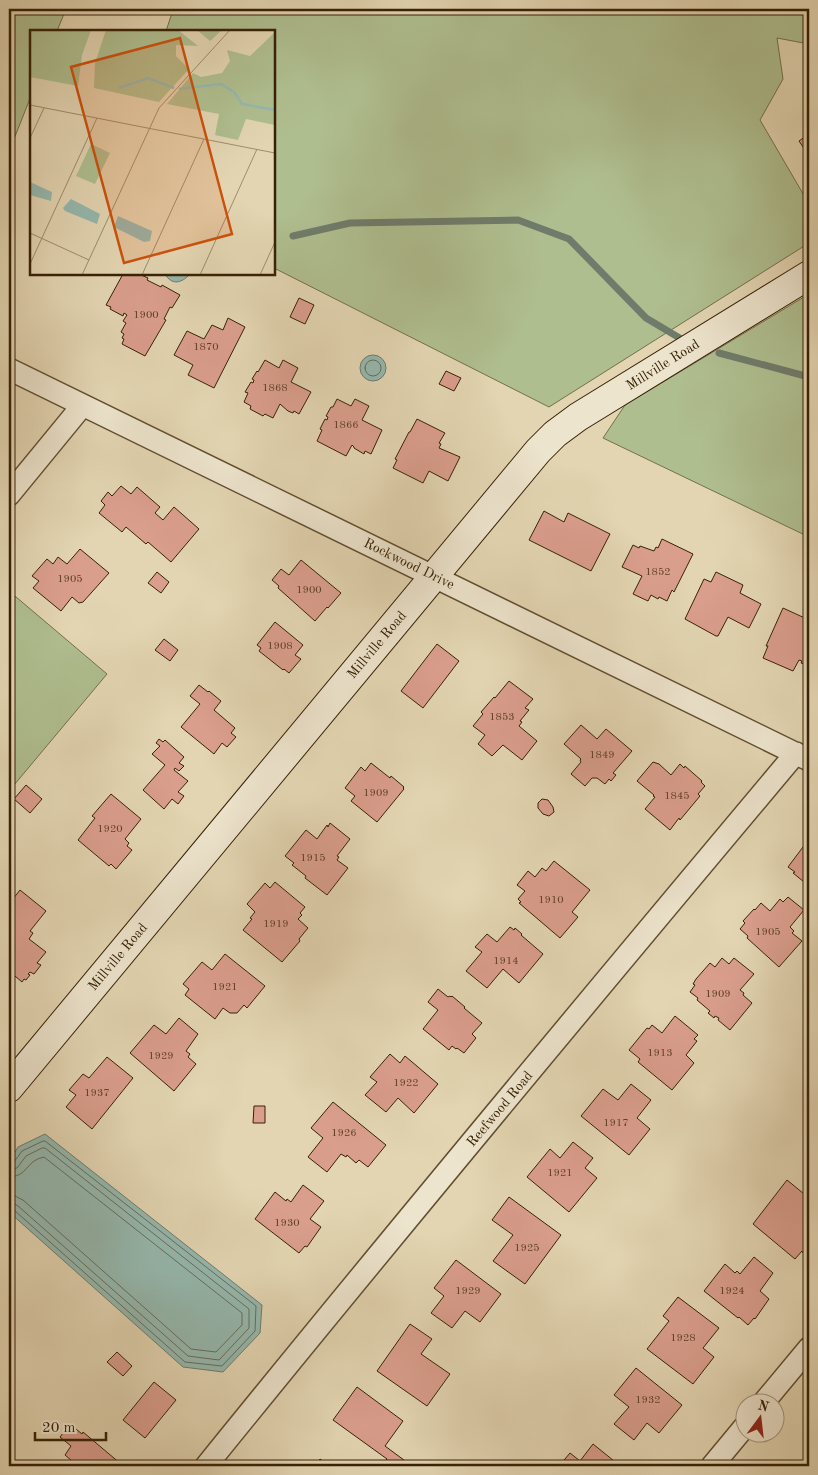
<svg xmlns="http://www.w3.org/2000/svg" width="818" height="1475" viewBox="0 0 818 1475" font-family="'Old Standard TT',serif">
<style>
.green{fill:#afbe8f;stroke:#73704a}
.water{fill:#95b8ae;stroke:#6f7c6b}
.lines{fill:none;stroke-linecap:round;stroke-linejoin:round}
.shore{stroke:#666c5a;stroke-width:1}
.stream{stroke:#6f7c6b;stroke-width:7}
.building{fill:#da9e8d;stroke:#372106}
.street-casing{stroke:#624e31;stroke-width:24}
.secondary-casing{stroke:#372106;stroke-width:30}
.street{stroke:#ede4cd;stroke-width:21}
.secondary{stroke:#ede4cd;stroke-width:28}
.labels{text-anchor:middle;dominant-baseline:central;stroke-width:4.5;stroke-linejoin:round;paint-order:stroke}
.number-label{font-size:11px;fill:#604028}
.street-label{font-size:14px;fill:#372106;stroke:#ede4cd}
.inset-river{fill:none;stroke:#95b8ae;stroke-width:2.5}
.inset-road{fill:none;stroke:#9e8d6d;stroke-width:1}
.view{fill:#cd510b;fill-opacity:0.15;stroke:#cd510b;stroke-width:2.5}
.inset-edge{fill:none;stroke:#372106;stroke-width:2.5}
</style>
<rect width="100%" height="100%" fill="#e3d5b2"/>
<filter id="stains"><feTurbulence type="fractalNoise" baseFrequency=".004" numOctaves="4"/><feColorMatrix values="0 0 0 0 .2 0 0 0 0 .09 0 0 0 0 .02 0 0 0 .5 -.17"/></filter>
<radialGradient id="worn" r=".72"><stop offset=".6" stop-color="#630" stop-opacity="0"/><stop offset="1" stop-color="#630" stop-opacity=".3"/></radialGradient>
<path class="green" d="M 9,9 L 66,9 L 57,31 L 31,31 L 31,96 L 12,144 L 9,143 Z
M 176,9 L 809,9 L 809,44 L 777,38 L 783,79 L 760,120 L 809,204 L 809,243 L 549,407 L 274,268 L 274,31 L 166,31 L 171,16 Z
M 809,294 L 809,537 L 603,438 L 625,405 Z
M 9,591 L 107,674 L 9,791 Z"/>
<path class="water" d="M 165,274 L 190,274 C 182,283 172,286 165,274 Z
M360 368a13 13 0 1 1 26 0a13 13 0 1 1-26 0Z
M 45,1134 L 262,1305 L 260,1333 L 223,1372 L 183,1367 L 9,1212 L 9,1162 L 18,1147 Z"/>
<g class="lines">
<path class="shore" d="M365 368a8 8 0 1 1 16 0a8 8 0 1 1-16 0Z
M 9,1164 L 14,1162 L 22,1151 L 43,1141 L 45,1141 L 256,1306 L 255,1331 L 222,1366 L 185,1362 L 14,1210 L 9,1209
M 9,1170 L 17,1168 L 26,1156 L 42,1148 L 45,1148 L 249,1309 L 249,1328 L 219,1360 L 188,1356 L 18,1206 L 13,1203 L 9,1203
M 9,1177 C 28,1177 26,1160 44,1157 L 242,1313 L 242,1325 L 216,1352 L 191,1349 L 23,1200 L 15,1196 L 9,1195"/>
<path class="stream" d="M 293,236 L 350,223 L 518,220 L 569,239 L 646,318 L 688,343
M 719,353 L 809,377"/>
</g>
<path class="building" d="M 809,134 L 809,156 L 799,141 Z
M 123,274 L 139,274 L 148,278 L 147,280 L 161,287 L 162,285 L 180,295 L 172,308 L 170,307 L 164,319 L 166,320 L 145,356 L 122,344 L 124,339 L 122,338 L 124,334 L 121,332 L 126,323 L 123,321 L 127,315 L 124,313 L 123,316 L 110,309 L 111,307 L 106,305 Z
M 299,298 L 314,305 L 305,324 L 290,317 Z
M 228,318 L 245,327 L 214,388 L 188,375 L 193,365 L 174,355 L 187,331 L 204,339 L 212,325 L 223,330 Z
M 265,360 L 279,368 L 283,360 L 298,368 L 291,382 L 311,392 L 299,414 L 294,411 L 293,413 L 288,411 L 280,404 L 273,418 L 265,414 L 263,416 L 250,409 L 251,406 L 244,402 L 248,393 L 245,392 L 251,382 L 253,383 L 254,380 L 252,379 L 257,371 L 258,372 Z
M 446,371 L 461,378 L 454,391 L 439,384 Z
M 337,399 L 351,406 L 355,399 L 369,406 L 362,420 L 382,430 L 371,454 L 365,451 L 364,454 L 354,448 L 354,447 L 352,445 L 346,456 L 317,441 L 322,430 L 320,429 L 325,419 L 327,420 L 328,417 L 326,416 L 331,407 L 333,407 Z
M 417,419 L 445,433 L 439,443 L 441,444 L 439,448 L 460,457 L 448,481 L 429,471 L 423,483 L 393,468 L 397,460 L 395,459 L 409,432 L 410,432 Z
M 121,486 L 131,494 L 137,487 L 160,507 L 155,513 L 163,520 L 174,507 L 199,529 L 171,562 L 148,542 L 146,544 L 126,527 L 122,532 L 99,513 L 105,505 L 101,501 L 108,492 L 112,496 Z
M 544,511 L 564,522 L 568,513 L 610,534 L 591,571 L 529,540 Z
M 662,539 L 693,554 L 674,592 L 672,590 L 667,601 L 659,597 L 658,599 L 651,595 L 648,601 L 633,594 L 642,576 L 622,567 L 633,545 L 639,548 L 640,546 L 654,551 L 656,547 L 658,548 Z
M 80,549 L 109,573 L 83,602 L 79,603 L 72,597 L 61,611 L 33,588 L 39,581 L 32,576 L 47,559 L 53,564 L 58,557 L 67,564 Z
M 301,560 L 341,593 L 328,608 L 327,607 L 315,621 L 278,588 L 279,586 L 272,580 L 281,569 L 289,575 Z
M 157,572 L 169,582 L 161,593 L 148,583 Z
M 716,572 L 743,585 L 740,593 L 761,604 L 749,628 L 728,617 L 718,636 L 716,636 L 685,619 L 704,579 L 711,582 Z
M 783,608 L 809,620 L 809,666 L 801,663 L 802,661 L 799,660 L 793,671 L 763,658 L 768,646 L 766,646 Z
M 275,622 L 303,645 L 295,655 L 301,659 L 289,673 L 284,669 L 283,670 L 259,651 L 261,648 L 257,645 Z
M 164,639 L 178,650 L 170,661 L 155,650 Z
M 437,644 L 459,661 L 423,708 L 401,691 Z
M 509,681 L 533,699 L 525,708 L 529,710 L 520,721 L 522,722 L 519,726 L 537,741 L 522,760 L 503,745 L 492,756 L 478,744 L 485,735 L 473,726 L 483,714 L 481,712 L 494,697 L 495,698 Z
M 199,685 L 208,692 L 209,691 L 221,701 L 214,710 L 235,728 L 231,733 L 236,737 L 227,747 L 222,743 L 214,754 L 181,727 L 200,704 L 190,696 Z
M 581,725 L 597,739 L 606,729 L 632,751 L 613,773 L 616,775 L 611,781 L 609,779 L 605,784 L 597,778 L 592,778 L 585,786 L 571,774 L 581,762 L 580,760 L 581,759 L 564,744 Z
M 159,739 L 163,742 L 165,740 L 184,757 L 179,763 L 184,766 L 179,771 L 175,768 L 174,770 L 188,781 L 178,792 L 184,796 L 178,804 L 172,799 L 164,809 L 143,790 L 165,765 L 152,754 L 160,746 L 156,743 Z
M 653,762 L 659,764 L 671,775 L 680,764 L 684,768 L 685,766 L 702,781 L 701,782 L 705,786 L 698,794 L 700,796 L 680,820 L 679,818 L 670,830 L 645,809 L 655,797 L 653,796 L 654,795 L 637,781 Z
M 371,763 L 390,778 L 391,776 L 404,787 L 403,788 L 404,789 L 377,822 L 351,801 L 355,796 L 345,788 L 361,767 L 365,771 Z
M 26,785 L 42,799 L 30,813 L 14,799 Z
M 111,794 L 141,819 L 125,839 L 129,843 L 127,846 L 132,850 L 116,869 L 111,864 L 109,866 L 78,840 L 95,818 L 92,816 Z
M 542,799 L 548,800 L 553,807 L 554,812 L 549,816 L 543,814 L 538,808 L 538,803 Z
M 330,823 L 350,839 L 337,856 L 339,857 L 337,860 L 348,868 L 327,895 L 305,878 L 306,876 L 292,865 L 294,863 L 285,856 L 306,830 L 317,839 L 327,825 L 328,827 Z
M 809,839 L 809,886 L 793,873 L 795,872 L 788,867 Z
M 554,861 L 590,890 L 572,912 L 578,917 L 560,938 L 519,903 L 521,902 L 518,899 L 525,891 L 517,885 L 528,871 L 535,877 L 542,868 L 546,871 Z
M 275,882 L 305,907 L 300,913 L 302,915 L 298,919 L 308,928 L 299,939 L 300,941 L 282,962 L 243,930 L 252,919 L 250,918 L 255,912 L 247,904 L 265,883 L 270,888 Z
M 20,890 L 46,911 L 30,931 L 33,933 L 29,939 L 46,952 L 37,963 L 41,965 L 34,974 L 30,972 L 28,974 L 30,975 L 26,980 L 24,979 L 22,982 L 9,971 L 9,904 Z
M 788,897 L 804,910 L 790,927 L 794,931 L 792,933 L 802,941 L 779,967 L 747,938 L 748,936 L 740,929 L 745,923 L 743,921 L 754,909 L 755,910 L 761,903 L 770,911 L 780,899 L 783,902 Z
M 510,927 L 514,930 L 515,928 L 522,934 L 521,935 L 543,954 L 519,983 L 503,969 L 487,988 L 466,971 L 482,952 L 475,947 L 487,934 L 497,942 Z
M 225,954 L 265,986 L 247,1008 L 244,1005 L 237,1013 L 230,1013 L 223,1008 L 215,1019 L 185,995 L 189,989 L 183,984 L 202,962 L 212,970 Z
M 722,958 L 729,964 L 734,958 L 754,974 L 740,990 L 744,993 L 743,995 L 752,1003 L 730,1030 L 718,1020 L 719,1018 L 715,1016 L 714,1018 L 708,1013 L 710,1011 L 697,1000 L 698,998 L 690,992 L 695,985 L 693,984 L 696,979 L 710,963 L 715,967 Z
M 438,989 L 448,997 L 450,996 L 451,997 L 452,996 L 465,1007 L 464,1008 L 482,1023 L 472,1034 L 476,1038 L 464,1053 L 457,1048 L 456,1049 L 452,1046 L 449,1050 L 423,1029 L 438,1010 L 428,1002 Z
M 675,1016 L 698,1035 L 694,1039 L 697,1041 L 686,1055 L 694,1063 L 672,1090 L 638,1062 L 640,1059 L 629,1050 L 647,1028 L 649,1029 L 652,1025 L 662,1033 Z
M 179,1018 L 198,1034 L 186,1051 L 190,1054 L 188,1057 L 196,1064 L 174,1091 L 130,1053 L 154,1025 L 166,1034 Z
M 390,1054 L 400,1063 L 405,1056 L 438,1084 L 414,1113 L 398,1098 L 386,1112 L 365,1095 L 377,1082 L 370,1077 Z
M 107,1057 L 133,1078 L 92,1129 L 66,1107 L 76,1095 L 69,1090 L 83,1074 L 89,1078 Z
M 631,1084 L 651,1100 L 637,1118 L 650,1129 L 629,1155 L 581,1116 L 603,1089 L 618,1100 Z
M 333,1102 L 386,1145 L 368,1167 L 359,1160 L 356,1163 L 347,1155 L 346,1157 L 341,1154 L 327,1172 L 308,1157 L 323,1138 L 311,1128 Z
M 254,1106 L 265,1106 L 265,1123 L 253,1123 Z
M 573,1142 L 593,1158 L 585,1168 L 597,1178 L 569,1212 L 527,1177 L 550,1149 L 560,1158 Z
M 787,1180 L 809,1198 L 809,1245 L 803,1253 L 802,1251 L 795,1259 L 753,1224 Z
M 303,1185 L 324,1201 L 310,1219 L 321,1227 L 307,1247 L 305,1246 L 299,1253 L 255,1219 L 275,1192 L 286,1201 L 287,1199 L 291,1202 Z
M 509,1197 L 561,1235 L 525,1284 L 493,1261 L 513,1235 L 492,1220 Z
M 754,1257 L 773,1273 L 760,1291 L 769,1299 L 755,1319 L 754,1318 L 748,1325 L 739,1317 L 738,1318 L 704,1291 L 725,1264 L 735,1273 L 737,1271 L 740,1274 Z
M 456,1260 L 501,1294 L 480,1322 L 465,1311 L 452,1328 L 431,1313 L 444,1296 L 434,1288 Z
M 678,1297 L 719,1328 L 703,1348 L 714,1357 L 693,1384 L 647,1349 L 669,1321 L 663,1316 Z
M 410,1324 L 432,1339 L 421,1354 L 450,1374 L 427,1406 L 377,1371 Z
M 117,1352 L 132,1366 L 123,1376 L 107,1362 Z
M 636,1368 L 682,1405 L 659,1433 L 647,1423 L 634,1440 L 614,1424 L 629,1407 L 614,1395 Z
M 154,1382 L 176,1400 L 145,1438 L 123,1420 Z
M 357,1387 L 403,1421 L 385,1446 L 412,1466 L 381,1466 L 387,1459 L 333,1420 Z
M 70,1424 L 82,1434 L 83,1432 L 121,1464 L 120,1466 L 68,1466 L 72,1461 L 65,1455 L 71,1446 L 60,1437 Z
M 593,1444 L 619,1465 L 618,1466 L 559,1466 L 570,1453 L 580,1461 Z
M 320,1459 L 329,1466 L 315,1466 Z"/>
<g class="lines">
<g class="street-casing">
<path id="street" d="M 9,369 L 809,760
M 9,495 L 82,406
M 764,1402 L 809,1348
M 206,1466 C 400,1226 598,989 796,753
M 712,1466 L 746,1425"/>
</g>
<g class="secondary-casing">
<path id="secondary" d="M 9,1088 L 538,451 L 555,434 L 578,417 L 809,275"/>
</g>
<use href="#street" class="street"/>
<use href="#secondary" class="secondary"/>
</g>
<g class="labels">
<g class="number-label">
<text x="146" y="315">1900</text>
<text x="206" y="347">1870</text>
<text x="275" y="388">1868</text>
<text x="346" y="425">1866</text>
<text x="658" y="572">1852</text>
<text x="70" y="579">1905</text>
<text x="309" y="590">1900</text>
<text x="280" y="646">1908</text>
<text x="502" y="717">1853</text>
<text x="602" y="755">1849</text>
<text x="376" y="793">1909</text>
<text x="677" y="796">1845</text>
<text x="110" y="829">1920</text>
<text x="313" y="858">1915</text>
<text x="551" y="900">1910</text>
<text x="276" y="924">1919</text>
<text x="768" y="932">1905</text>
<text x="506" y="961">1914</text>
<text x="225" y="987">1921</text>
<text x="718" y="994">1909</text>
<text x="660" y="1053">1913</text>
<text x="161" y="1056">1929</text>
<text x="406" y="1083">1922</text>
<text x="97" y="1093">1937</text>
<text x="616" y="1123">1917</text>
<text x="344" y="1133">1926</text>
<text x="560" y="1173">1921</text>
<text x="287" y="1223">1930</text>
<text x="527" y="1248">1925</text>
<text x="468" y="1291">1929</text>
<text x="732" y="1291">1924</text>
<text x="683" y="1338">1928</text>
<text x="648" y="1400">1932</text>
</g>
<g class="street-label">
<text transform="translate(663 365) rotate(-32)">Millville Road</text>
<text transform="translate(409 564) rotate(26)">Rockwood Drive</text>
<text transform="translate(377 645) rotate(-50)">Millville Road</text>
<text transform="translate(118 957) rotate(-50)">Millville Road</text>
<text transform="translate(500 1109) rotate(-50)">Reefwood Road</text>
</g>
</g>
<g transform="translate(30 30)">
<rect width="245" height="245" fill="#e3d5b2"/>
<path d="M 0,0 L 61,0 L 52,25 L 48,56 L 0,47 ZM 76,0 L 148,0 L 168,16 L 146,15 L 146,26 L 159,39 L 129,72 L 64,58 L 65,33 ZM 167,0 L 190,0 L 191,1 L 180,11 ZM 245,2 L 245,95 L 216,89 L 208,110 L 185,105 L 189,84 L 137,74 L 163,43 L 171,47 L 192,43 L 200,31 L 197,20 L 220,26 ZM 61,114 L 80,123 L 65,154 L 46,146 Z" fill="#afbe8f"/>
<path d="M 0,152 L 22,162 L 21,171 L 0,165 ZM 41,169 L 70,184 L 67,194 L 35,181 L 33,178 ZM 88,186 L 122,201 L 120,211 L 114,212 L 84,197 Z" fill="#95b8ae"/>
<path class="inset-river" d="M 89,58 L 118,48 L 144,58M 149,59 L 191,54 L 204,62 L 212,74 L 245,80"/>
<path class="inset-road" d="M 0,75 L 245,123M 0,108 L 14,78M 0,203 L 59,230M 0,234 L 67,88M 52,245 L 129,78 L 200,0M 112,245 L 174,109M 170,245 L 227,119M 230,245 L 245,212"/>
<path class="view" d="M 150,8 L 202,204 L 94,233 L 41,37 Z"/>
<rect width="245" height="245" class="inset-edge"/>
</g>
<rect width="818" height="1475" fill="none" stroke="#e3d5b2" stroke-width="30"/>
<rect x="10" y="10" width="798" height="1455" fill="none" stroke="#372106" stroke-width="2.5"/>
<rect x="15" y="15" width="788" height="1445" fill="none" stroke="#372106"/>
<g transform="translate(760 1418) rotate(15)"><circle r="24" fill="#ede4cd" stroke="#a4967d"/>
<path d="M0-4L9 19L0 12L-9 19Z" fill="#8f2418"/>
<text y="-8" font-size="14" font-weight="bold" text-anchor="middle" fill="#372106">N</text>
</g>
<path d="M35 1432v8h71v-8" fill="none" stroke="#372106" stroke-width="2.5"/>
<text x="42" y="1432" font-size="15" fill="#372106" stroke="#ede4cd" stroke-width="4" paint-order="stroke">20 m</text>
<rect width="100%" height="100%" filter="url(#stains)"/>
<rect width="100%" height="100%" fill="url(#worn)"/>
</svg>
